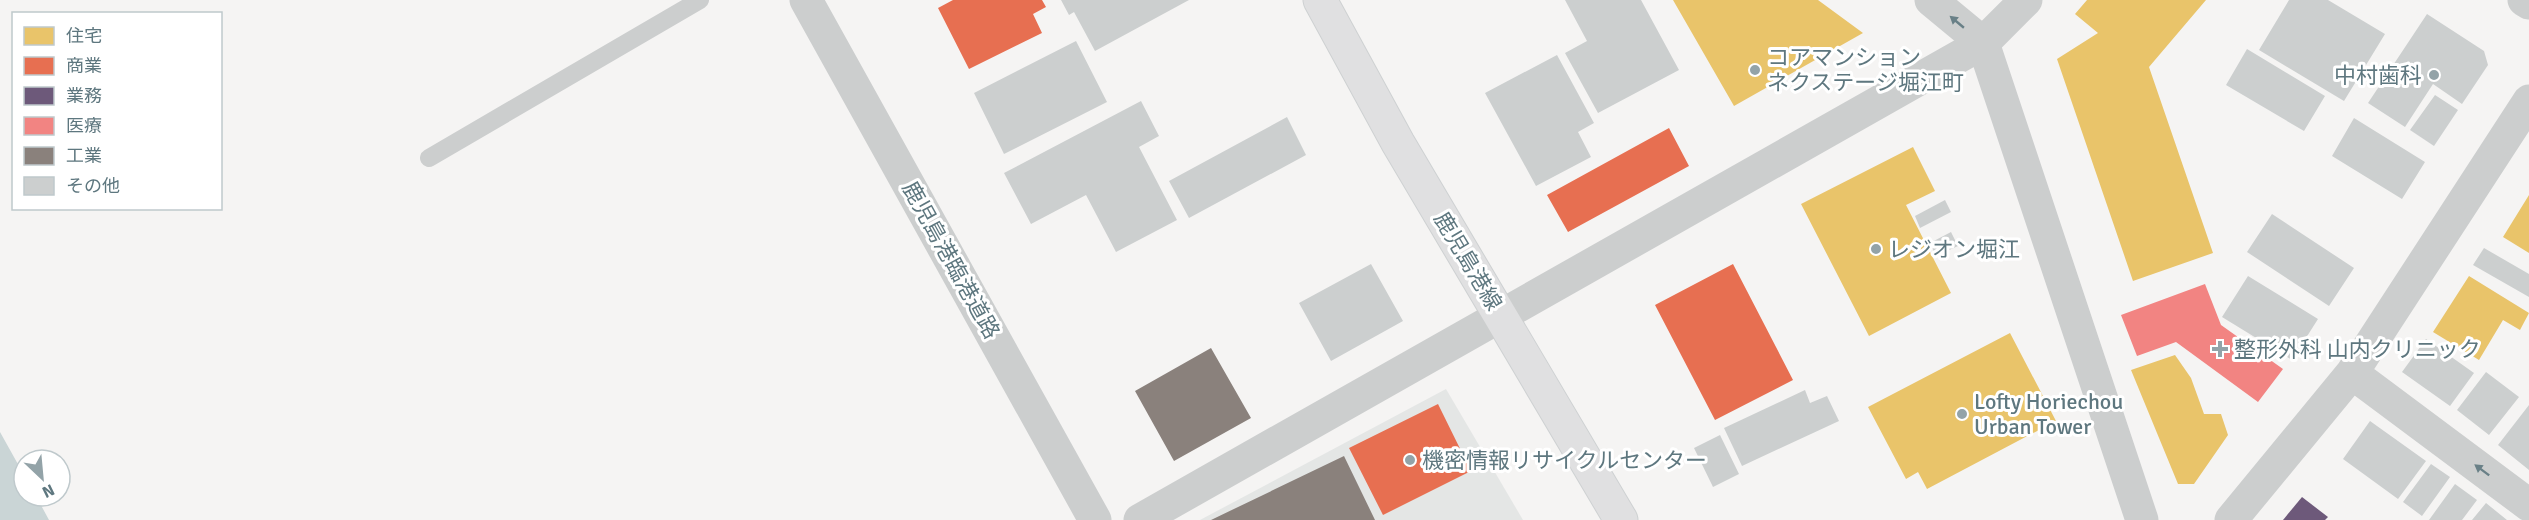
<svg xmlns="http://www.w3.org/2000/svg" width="2529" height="520" viewBox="0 0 2529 520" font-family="Signika,'Noto Sans JP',sans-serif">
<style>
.built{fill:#e4e6e5}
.water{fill:#cad5d6}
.homes{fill:#e9c46a}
.shops{fill:#e76f51}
.offices{fill:#6d597a}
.health{fill:#f28482}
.industry{fill:#8a817c}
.building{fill:#cccfcf}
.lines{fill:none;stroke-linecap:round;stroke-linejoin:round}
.secondary-casing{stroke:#ced1d2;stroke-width:35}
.service{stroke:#cccece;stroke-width:18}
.minor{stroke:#cccece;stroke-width:33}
.tertiary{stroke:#cccece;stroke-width:33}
.secondary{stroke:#e0e0e1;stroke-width:33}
.oneway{fill:#698087}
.poi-dot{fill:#93a3a8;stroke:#fff;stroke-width:2}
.labels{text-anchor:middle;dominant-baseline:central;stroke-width:6;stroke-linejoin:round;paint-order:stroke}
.poi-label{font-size:22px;fill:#5e777f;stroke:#fff;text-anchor:start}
.street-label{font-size:22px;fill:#5e777f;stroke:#fff}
</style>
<rect width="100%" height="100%" fill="#f5f4f3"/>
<path class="built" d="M 1446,389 L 1523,520 L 1200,520 Z"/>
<path class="water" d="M 0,432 L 24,475 L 24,496 L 36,496 L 49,520 L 0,520 Z"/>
<path class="homes" d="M 1673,0 L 1818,0 L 1863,33 L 1734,106 Z
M 2087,0 L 2206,0 L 2149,67 L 2213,253 L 2133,281 L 2057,59 L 2098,33 L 2075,14 Z
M 1913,147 L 1935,191 L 1906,205 L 1951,293 L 1869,336 L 1801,204 Z
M 2529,195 L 2529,253 L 2503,237 Z
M 2469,276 L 2529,313 L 2520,330 L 2503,320 L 2479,360 L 2433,332 Z
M 2010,333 L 2056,421 L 1927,489 L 1918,472 L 1906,479 L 1868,407 Z
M 2175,355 L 2191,378 L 2204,414 L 2221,414 L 2228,435 L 2194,484 L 2178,484 L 2131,370 Z"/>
<path class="shops" d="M 953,0 L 1042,0 L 1046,7 L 1033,14 L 1042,33 L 969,69 L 938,8 Z
M 1669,128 L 1689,166 L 1568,232 L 1547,195 Z
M 1733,264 L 1793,380 L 1715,420 L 1655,305 Z
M 1438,404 L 1471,471 L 1383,515 L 1349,448 Z"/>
<path class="offices" d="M 2302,497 L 2328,517 L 2325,520 L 2283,520 Z"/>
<path class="health" d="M 2205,284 L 2221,325 L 2283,369 L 2258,402 L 2176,342 L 2137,356 L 2121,315 Z"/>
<path class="industry" d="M 1211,348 L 1251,418 L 1174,461 L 1135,391 Z
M 1344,456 L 1375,520 L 1211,520 Z"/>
<path class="building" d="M 1061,0 L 1189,0 L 1095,51 L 1074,12 L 1069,15 Z
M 1565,0 L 1641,0 L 1679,70 L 1598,113 L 1565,53 L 1587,41 Z
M 2289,0 L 2328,0 L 2385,34 L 2344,101 L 2259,50 Z
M 2427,14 L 2484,51 L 2488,65 L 2462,104 L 2433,84 L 2405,127 L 2368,103 Z
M 1076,41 L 1107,102 L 1004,154 L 974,93 Z
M 2247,49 L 2325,96 L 2304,131 L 2226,85 Z
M 1557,55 L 1594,123 L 1578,132 L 1591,157 L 1536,186 L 1485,93 Z
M 2435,95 L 2458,110 L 2434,146 L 2410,130 Z
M 1141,101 L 1159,136 L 1139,147 L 1177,220 L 1116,252 L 1086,195 L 1031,224 L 1004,173 Z
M 1287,117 L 1306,155 L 1189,218 L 1169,181 Z
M 2354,118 L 2425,162 L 2402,199 L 2332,156 Z
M 1945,200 L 1951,212 L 1920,228 L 1915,216 Z
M 2272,214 L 2354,268 L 2329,306 L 2247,252 Z
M 1951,232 L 1958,246 L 1936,256 L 1930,243 Z
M 2484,248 L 2529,274 L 2529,297 L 2473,265 Z
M 1371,264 L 1403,321 L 1331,361 L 1299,303 Z
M 2248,276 L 2318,319 L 2292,360 L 2222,317 Z
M 2426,339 L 2474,373 L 2450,406 L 2402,372 Z
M 2486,372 L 2519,397 L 2489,435 L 2457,410 Z
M 1805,390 L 1810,403 L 1827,396 L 1839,421 L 1742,466 L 1724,428 Z
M 2529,405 L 2529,470 L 2498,445 Z
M 2370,421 L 2426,461 L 2398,499 L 2343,459 Z
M 1720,435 L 1739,474 L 1713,487 L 1694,448 Z
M 2431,464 L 2450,477 L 2422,516 L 2403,502 Z
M 2455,484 L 2477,500 L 2462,520 L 2429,520 Z
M 2486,503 L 2507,520 L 2472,520 Z"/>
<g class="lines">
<g class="secondary-casing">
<path id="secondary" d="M 1320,0 L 1398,143 L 1621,520"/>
</g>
<path class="service" d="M 429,158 L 700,0"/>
<path class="minor" d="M 1931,0 L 1983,43 L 2142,520
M 2352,373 L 2529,505
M 1140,520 L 1983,43 L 2026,0
M 2231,520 L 2352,373 L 2529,101"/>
<path class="tertiary" d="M 806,0 L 1095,520
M 2524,0 L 2529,3"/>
<use href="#secondary" class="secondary"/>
</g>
<defs><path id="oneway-solid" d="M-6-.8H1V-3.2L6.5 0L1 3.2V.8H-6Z" transform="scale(1.5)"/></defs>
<g class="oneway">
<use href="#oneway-solid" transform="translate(1957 22) rotate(-140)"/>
<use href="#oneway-solid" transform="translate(2482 470) rotate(-143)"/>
</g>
<g class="poi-dot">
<circle cx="1755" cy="70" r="6"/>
<circle cx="2434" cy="75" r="6"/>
<circle cx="1876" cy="249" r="6"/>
<path d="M2217 340h6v6h6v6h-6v6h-6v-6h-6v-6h6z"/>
<circle cx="1962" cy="414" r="6"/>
<circle cx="1410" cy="460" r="6"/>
</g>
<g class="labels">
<g class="poi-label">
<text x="1767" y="57">コアマンション<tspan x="1767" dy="25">ネクステージ堀江町</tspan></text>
<text x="2422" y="75" text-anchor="end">中村歯科</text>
<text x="1888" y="249">レジオン堀江</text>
<text x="2234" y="349">整形外科 山内クリニック</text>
<text x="1974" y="401">Lofty Horiechou<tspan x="1974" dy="25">Urban Tower</tspan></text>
<text x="1422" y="460">機密情報リサイクルセンター</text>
</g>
<g class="street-label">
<text transform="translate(951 260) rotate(61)">鹿児島港臨港道路</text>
<text transform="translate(1468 261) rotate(59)">鹿児島港線</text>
</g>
</g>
<rect x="12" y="12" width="210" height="198" fill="#ffffff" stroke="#bfc9cc" stroke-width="1.5"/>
<rect x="24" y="27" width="30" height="18" fill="#e9c46a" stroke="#bfc9cc" stroke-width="1.5"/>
<text x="66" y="42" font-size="18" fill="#5e777f">住宅</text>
<rect x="24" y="57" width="30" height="18" fill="#e76f51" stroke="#bfc9cc" stroke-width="1.5"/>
<text x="66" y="72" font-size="18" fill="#5e777f">商業</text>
<rect x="24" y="87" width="30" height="18" fill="#6d597a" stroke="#bfc9cc" stroke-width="1.5"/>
<text x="66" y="102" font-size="18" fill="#5e777f">業務</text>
<rect x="24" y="117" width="30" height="18" fill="#f28482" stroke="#bfc9cc" stroke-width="1.5"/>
<text x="66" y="132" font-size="18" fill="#5e777f">医療</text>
<rect x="24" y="147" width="30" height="18" fill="#8a817c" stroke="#bfc9cc" stroke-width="1.5"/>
<text x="66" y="162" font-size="18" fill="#5e777f">工業</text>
<rect x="24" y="177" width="30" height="18" fill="#cccfcf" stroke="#bfc9cc" stroke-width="1.5"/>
<text x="66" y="192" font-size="18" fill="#5e777f">その他</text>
<g transform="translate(42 478) rotate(154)"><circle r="28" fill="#ffffff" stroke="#bfc9cc" stroke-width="1.5"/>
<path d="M0-4.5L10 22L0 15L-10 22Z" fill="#93a3a8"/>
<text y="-9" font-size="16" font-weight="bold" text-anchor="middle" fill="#5e777f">N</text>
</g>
</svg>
